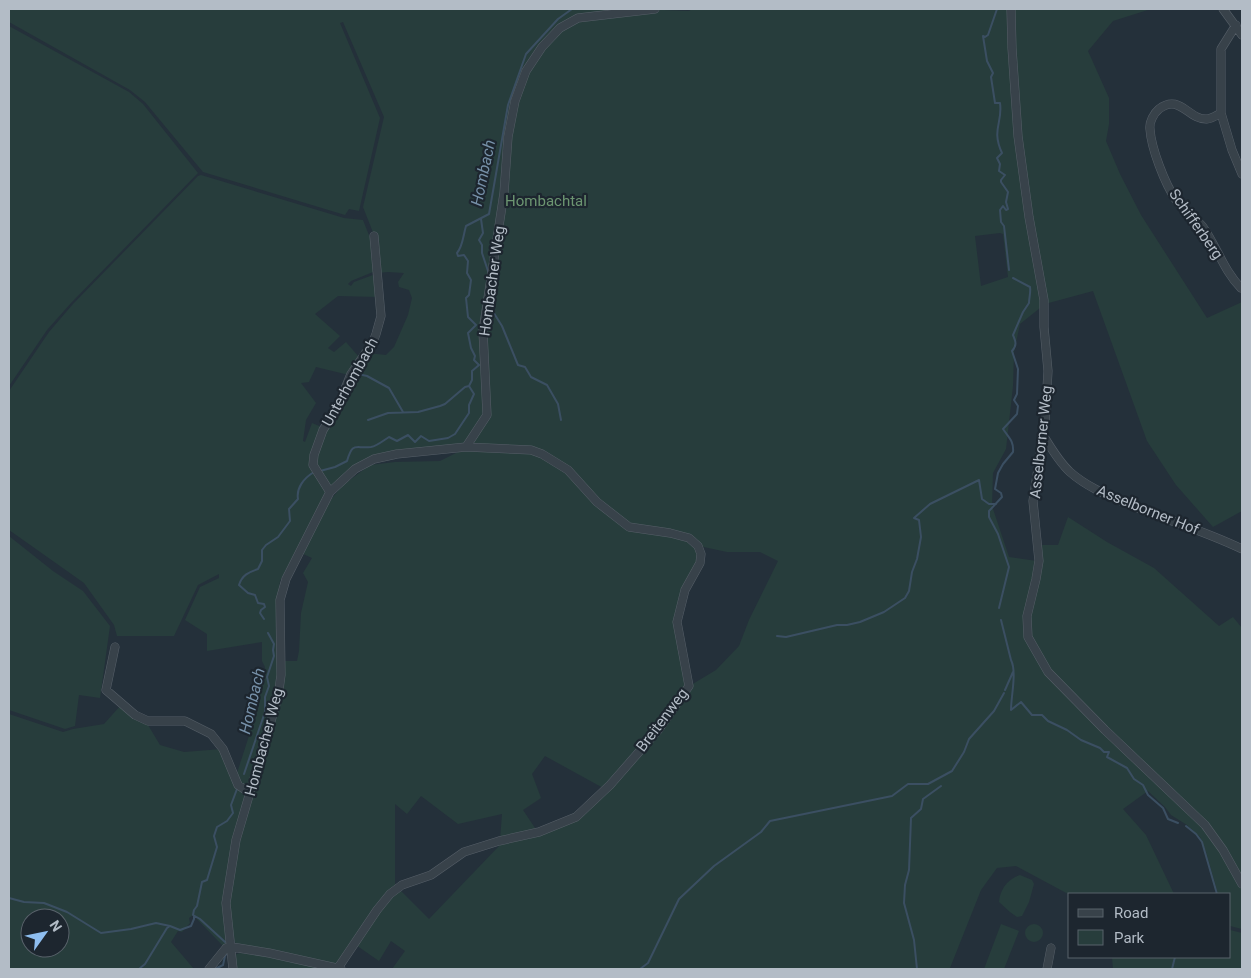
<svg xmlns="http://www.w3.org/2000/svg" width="1251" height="978" viewBox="0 0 1251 978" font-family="Roboto,sans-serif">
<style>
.green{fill:#273d3c;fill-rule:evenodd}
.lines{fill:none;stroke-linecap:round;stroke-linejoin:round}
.stream{stroke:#3b4f62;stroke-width:2}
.minor-casing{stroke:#565f68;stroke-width:9}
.minor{stroke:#38424a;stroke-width:8}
.labels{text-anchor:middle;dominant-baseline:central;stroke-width:4.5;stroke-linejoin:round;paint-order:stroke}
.park-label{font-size:15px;fill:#6c9571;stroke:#1d262f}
.street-label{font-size:15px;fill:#b3bcc6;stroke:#1d262f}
.water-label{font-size:16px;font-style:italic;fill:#7690a8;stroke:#1d262f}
</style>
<rect width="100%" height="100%" fill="#24303a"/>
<path class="green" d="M 9,9 L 663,9 L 664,10 L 689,11 L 692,9 L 1151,9 L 1113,21 L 1088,51 L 1109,98 L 1109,124 L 1106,141 L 1120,174 L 1141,215 L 1207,318 L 1242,302 L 1242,511 L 1213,527 L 1176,485 L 1147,441 L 1093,291 L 1045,304 L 1020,324 L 1014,352 L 1013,386 L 1006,449 L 993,473 L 992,506 L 1009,557 L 1037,561 L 1035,580 L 1026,615 L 1026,638 L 1048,673 L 1141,768 L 1204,826 L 1221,851 L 1242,890 L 1242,929 L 1230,926 L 1230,894 L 1218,894 L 1206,852 L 1200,837 L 1187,825 L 1171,815 L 1165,807 L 1148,791 L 1123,809 L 1146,835 L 1174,894 L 1070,895 L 1016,866 L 997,868 L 981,890 L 950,968 L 952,969 L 392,969 L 405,951 L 391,941 L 379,961 L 353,943 L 337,965 L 239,946 C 216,930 235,864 239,840 L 236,840 L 224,901 L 226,946 L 224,947 L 193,915 L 189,918 L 190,923 L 182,932 L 178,931 L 171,942 L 194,969 L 9,969 L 9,714 L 63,732 L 73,729 L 104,724 L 121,705 L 134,716 L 148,725 L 160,745 L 184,752 L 222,749 L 236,776 L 258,708 L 260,700 L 259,689 L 265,667 L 262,661 L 262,642 L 207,651 L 207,634 L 185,620 L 200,587 L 219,578 L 219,574 L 198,585 L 174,636 L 117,636 L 114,625 L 84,583 L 9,530 L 9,391 L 49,332 L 73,304 L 198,176 L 201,175 L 344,218 L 363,220 L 372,243 L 376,267 L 377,246 L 375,232 L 374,235 L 363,207 L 384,117 L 343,22 L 340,23 L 380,118 L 359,211 L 349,209 L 345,215 L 203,172 L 145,102 L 130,90 L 9,22 ZM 1000,233 L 1003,234 L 1008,277 L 981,286 L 975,236 ZM 376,269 L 377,273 L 388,272 L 404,273 L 398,282 L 399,287 L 409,290 L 412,298 L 408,315 L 394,347 L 386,355 L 367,353 C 362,358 355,365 353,372 C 348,389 342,404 330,417 L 330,420 L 329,419 L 324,428 L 312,423 L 305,442 L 303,441 L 306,420 L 316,403 L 301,383 L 309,382 L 316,367 L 349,375 L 359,357 L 346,342 L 334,352 L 328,348 L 340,336 L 315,314 L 338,296 L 378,297 L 377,276 L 373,275 L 354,282 L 351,286 L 348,284 L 351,281 L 373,272 ZM 481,349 L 487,350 L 490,418 L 467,446 L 517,447 L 543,452 L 569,469 L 599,500 L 629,525 L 670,532 L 689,537 L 699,546 L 727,552 L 760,552 L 778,561 L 749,620 L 739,646 L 716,670 L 691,685 L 660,730 L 610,786 L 577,819 L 539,833 L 500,842 L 500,845 L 429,919 L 395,885 L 395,804 L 407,814 L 421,796 L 458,824 L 502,814 L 500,840 L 537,831 L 523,810 L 541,798 L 532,774 L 545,756 L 605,789 L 658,729 L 688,685 L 677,622 L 685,590 L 699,563 L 700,554 L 698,546 L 689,539 L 670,534 L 628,528 L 597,502 L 566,472 L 540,455 L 518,450 L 464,449 L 440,461 L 395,462 L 370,465 L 343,485 L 322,510 L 318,520 L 301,553 L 312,558 L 303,573 L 308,582 L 301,613 L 299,651 L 297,661 L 283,661 L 284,675 L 251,799 L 246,793 L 247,788 L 250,789 L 277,694 L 279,661 L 277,601 L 280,581 L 323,500 L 334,484 L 352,467 L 376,455 L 402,451 L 435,451 L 454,448 L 462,445 L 471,436 L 479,424 L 485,405 ZM 30,918 L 60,918 L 60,948 L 30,948 Z
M 9,26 L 129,92 L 143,104 L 198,173 L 71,303 L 47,330 L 9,386 Z
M 1068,517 L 1107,542 L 1154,568 L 1219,626 L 1233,617 L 1242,628 L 1242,879 L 1225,849 L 1050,671 L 1029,637 L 1028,616 L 1039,545 L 1058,545 Z
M 9,536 L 53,571 L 83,591 L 110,626 L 100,698 L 79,695 L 75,726 L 65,729 L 9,710 Z
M 1020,875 L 1032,880 L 1034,884 L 1029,902 L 1022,916 L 1017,917 L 1010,912 L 999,902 C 1000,890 1007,879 1020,875 Z
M1025 933a9 9 0 1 1 18 0a9 9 0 1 1-18 0Z
M 1001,924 L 1019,931 L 1004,969 L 984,969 Z
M 1230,930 L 1242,933 L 1242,969 L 1113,969 L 1112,957 L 1230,957 Z
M 240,953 L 268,956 L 339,969 L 235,969 L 234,955 Z"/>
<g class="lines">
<path class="stream" d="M 997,9 L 988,35 L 985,37 L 983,36 L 987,61 L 993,73 L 991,77 L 995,103 L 1000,103 C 1003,123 991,129 1002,153 L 997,158 L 1000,164 L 999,171 L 1005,175 L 1001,180 L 1001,182 L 1008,192 L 1006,202 L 1008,209 L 1006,210 L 1003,206 L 1000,210 L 1001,222 L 1004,226 L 1009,270
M 481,219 L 483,233 L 479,240 L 482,245 L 482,253 L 489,274
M 490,307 L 502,326 L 518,365 L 525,367 L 531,377 L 547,385 L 558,404 L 561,420
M 358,374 L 367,376 L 389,388 L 403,412
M 368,420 L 388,413 L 418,412 L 440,406 L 445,404 L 465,387 L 469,386
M 320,471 L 335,467 L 347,461 C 353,441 355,449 371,447 C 377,446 384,440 389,437 L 397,441 L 408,435 L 415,442 L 421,436 L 429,441 L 448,438 L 455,434 L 469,413 L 469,405 L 474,394 L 469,386 L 472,380 L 472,371 L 479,365 L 474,360 L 475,356 L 471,348 L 468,333 L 476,325 L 468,317 L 466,298 L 469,295 L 471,280 L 467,273 L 468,261 L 464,255 L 458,256 L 457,253 C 463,246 463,236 466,226 L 489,214 L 508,105 L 526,54 L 558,19 L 572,9
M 999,608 L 1009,567 L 998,534 L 989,517 L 989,511 L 1002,497 L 1001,493 L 995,489 L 998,473 L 1003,464 L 1013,452 C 1014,441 1009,438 1003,429 L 1017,414 L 1018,406 L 1014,400 L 1017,394 L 1018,369 L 1012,351 C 1017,345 1016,342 1013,335 L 1023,312 L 1029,303 C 1029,298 1031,292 1030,287 L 1013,278
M 264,619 L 260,613 L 261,610 L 265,607 L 264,604 L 258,603 L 255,595 L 248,593 L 239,585 C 242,575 249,572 258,569 L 262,561 L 262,550 L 266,545 L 278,537 L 290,521 L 289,509 L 298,499 C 296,488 304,478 314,472
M 1001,620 L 1011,660 C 1017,672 1011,696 1011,710 L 1021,702 L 1032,715 L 1042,715 L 1048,721 L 1067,730 L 1081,740 L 1100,748 L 1104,752 L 1109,752 L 1107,757 L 1127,768 L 1134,779 L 1143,785 L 1148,795 L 1163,808 L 1168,819 L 1178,823
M 777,636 L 786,637 L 837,625 L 847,625 L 860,622 L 884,612 L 905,598 L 909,591 L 912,572 L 917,559 L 921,537 L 919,520 L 914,518 L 930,504 L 979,480 L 982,499 L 989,504 L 996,504
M 1005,690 L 1013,672
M 244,774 L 265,712 L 265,697 L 269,686 L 267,677 L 274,656 L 273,650 L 274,644 L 268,633
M 1186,826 L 1196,834 L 1202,842 L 1217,894
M 9,898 L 24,902 L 44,903 L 67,912 L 101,933 L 131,929 L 156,923 L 170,926
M 225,942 L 200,919 L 193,915 L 194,910 L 197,906 L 202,882 L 207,880 L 217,847 L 214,836 L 217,827 L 227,821 L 233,813 L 231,805 L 237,789
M 139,969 L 145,964 L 167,928 L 170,926 L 180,930 L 191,926 L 194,919 L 194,916
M 215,969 L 223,965 L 225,956 L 229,951
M 640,969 L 648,963 L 679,899 L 714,866 L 761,832 L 770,821 L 892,796 L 908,784 L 928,784 L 952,771 L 964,752 L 969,739 L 994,711 L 1004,693
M 917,969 L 914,940 L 904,903 L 905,885 L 909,870 L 911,818 L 921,809 L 923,799 L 941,786
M 1172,969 L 1175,957"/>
<g class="minor-casing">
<path id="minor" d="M 1011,9 L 1012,48 L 1018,136 L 1029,217 L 1044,300 L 1044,327 L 1048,371 L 1045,423 L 1033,501 L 1039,561 L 1036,579 L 1027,616 L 1028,637 L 1048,672 L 1105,730 L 1205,825 L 1223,850 L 1242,884
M 1223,9 L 1242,35
M 1236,25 L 1221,49 L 1221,113 L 1232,150 L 1242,174
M 1221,113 C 1217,115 1211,119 1207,119 C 1188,120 1180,93 1159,109 C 1154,113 1149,122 1150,129 C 1151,148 1165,184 1176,200 C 1183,210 1195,217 1203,227 C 1217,247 1224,271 1241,288
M 1043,435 C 1051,448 1059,462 1070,472 C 1087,487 1107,495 1128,504 C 1166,520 1205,531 1242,549
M 466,447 L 487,415 L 483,331 L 504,193 L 508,137 L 515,101 L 526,71 L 542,47 L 560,28 L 578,18 L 655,9
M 330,492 L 313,465 L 314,455 L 323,430 L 338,406 L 351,374 L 373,342 L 376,334 L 381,316 L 374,236
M 115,647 L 106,690 L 135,715 L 148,721 L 185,721 L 211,734 L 223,749 L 238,785 L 250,793
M 209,969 L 226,948 L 232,947 L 269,953 L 341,969
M 233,969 L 226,903 L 236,840 L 278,697 L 281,675 L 280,600 L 286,579 L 330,492 L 355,469 L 374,459 L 397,454 L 466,447 L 531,450 L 542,454 L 568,470 L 597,502 L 629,527 L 670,533 L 689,538 L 698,546 L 701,554 L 700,563 L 685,590 L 677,622 L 689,686 L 659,729 L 610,785 L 576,817 L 539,832 L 499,841 L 464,852 L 431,875 L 402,885 L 390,894 L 377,910 L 338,968
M 1047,969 L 1051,948"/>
</g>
<use href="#minor" class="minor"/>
</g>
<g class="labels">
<g class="park-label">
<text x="546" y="201">Hombachtal</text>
</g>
<g class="street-label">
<text transform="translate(1196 224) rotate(55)">Schifferberg</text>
<text transform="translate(492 281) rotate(-82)">Hombacher Weg</text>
<text transform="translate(350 382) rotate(-61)">Unterhombach</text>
<text transform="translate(1041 442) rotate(-84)">Asselborner Weg</text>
<text transform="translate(1148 510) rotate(22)">Asselborner Hof</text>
<text transform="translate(662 720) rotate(-53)">Breitenweg</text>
<text transform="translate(264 742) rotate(-75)">Hombacher Weg</text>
</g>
<g class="water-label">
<text transform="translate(483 173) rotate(-78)">Hombach</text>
<text transform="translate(252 701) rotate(-77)">Hombach</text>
</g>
</g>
<rect width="1251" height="978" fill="none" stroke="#b3bcc6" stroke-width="20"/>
<rect x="1068" y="893" width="162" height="65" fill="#1d262f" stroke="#59626b"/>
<rect x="1078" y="909" width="25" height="8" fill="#38424a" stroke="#59626b"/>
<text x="1114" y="918" font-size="15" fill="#b3bcc6">Road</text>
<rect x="1078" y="930" width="25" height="15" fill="#273d3c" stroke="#59626b"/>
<text x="1114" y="943" font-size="15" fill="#b3bcc6">Park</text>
<g transform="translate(45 933) rotate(57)"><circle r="24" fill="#1d262f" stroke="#59626b"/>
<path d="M0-4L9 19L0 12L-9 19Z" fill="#8ebef0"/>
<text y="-8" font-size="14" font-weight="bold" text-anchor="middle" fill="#b3bcc6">N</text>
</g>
</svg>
